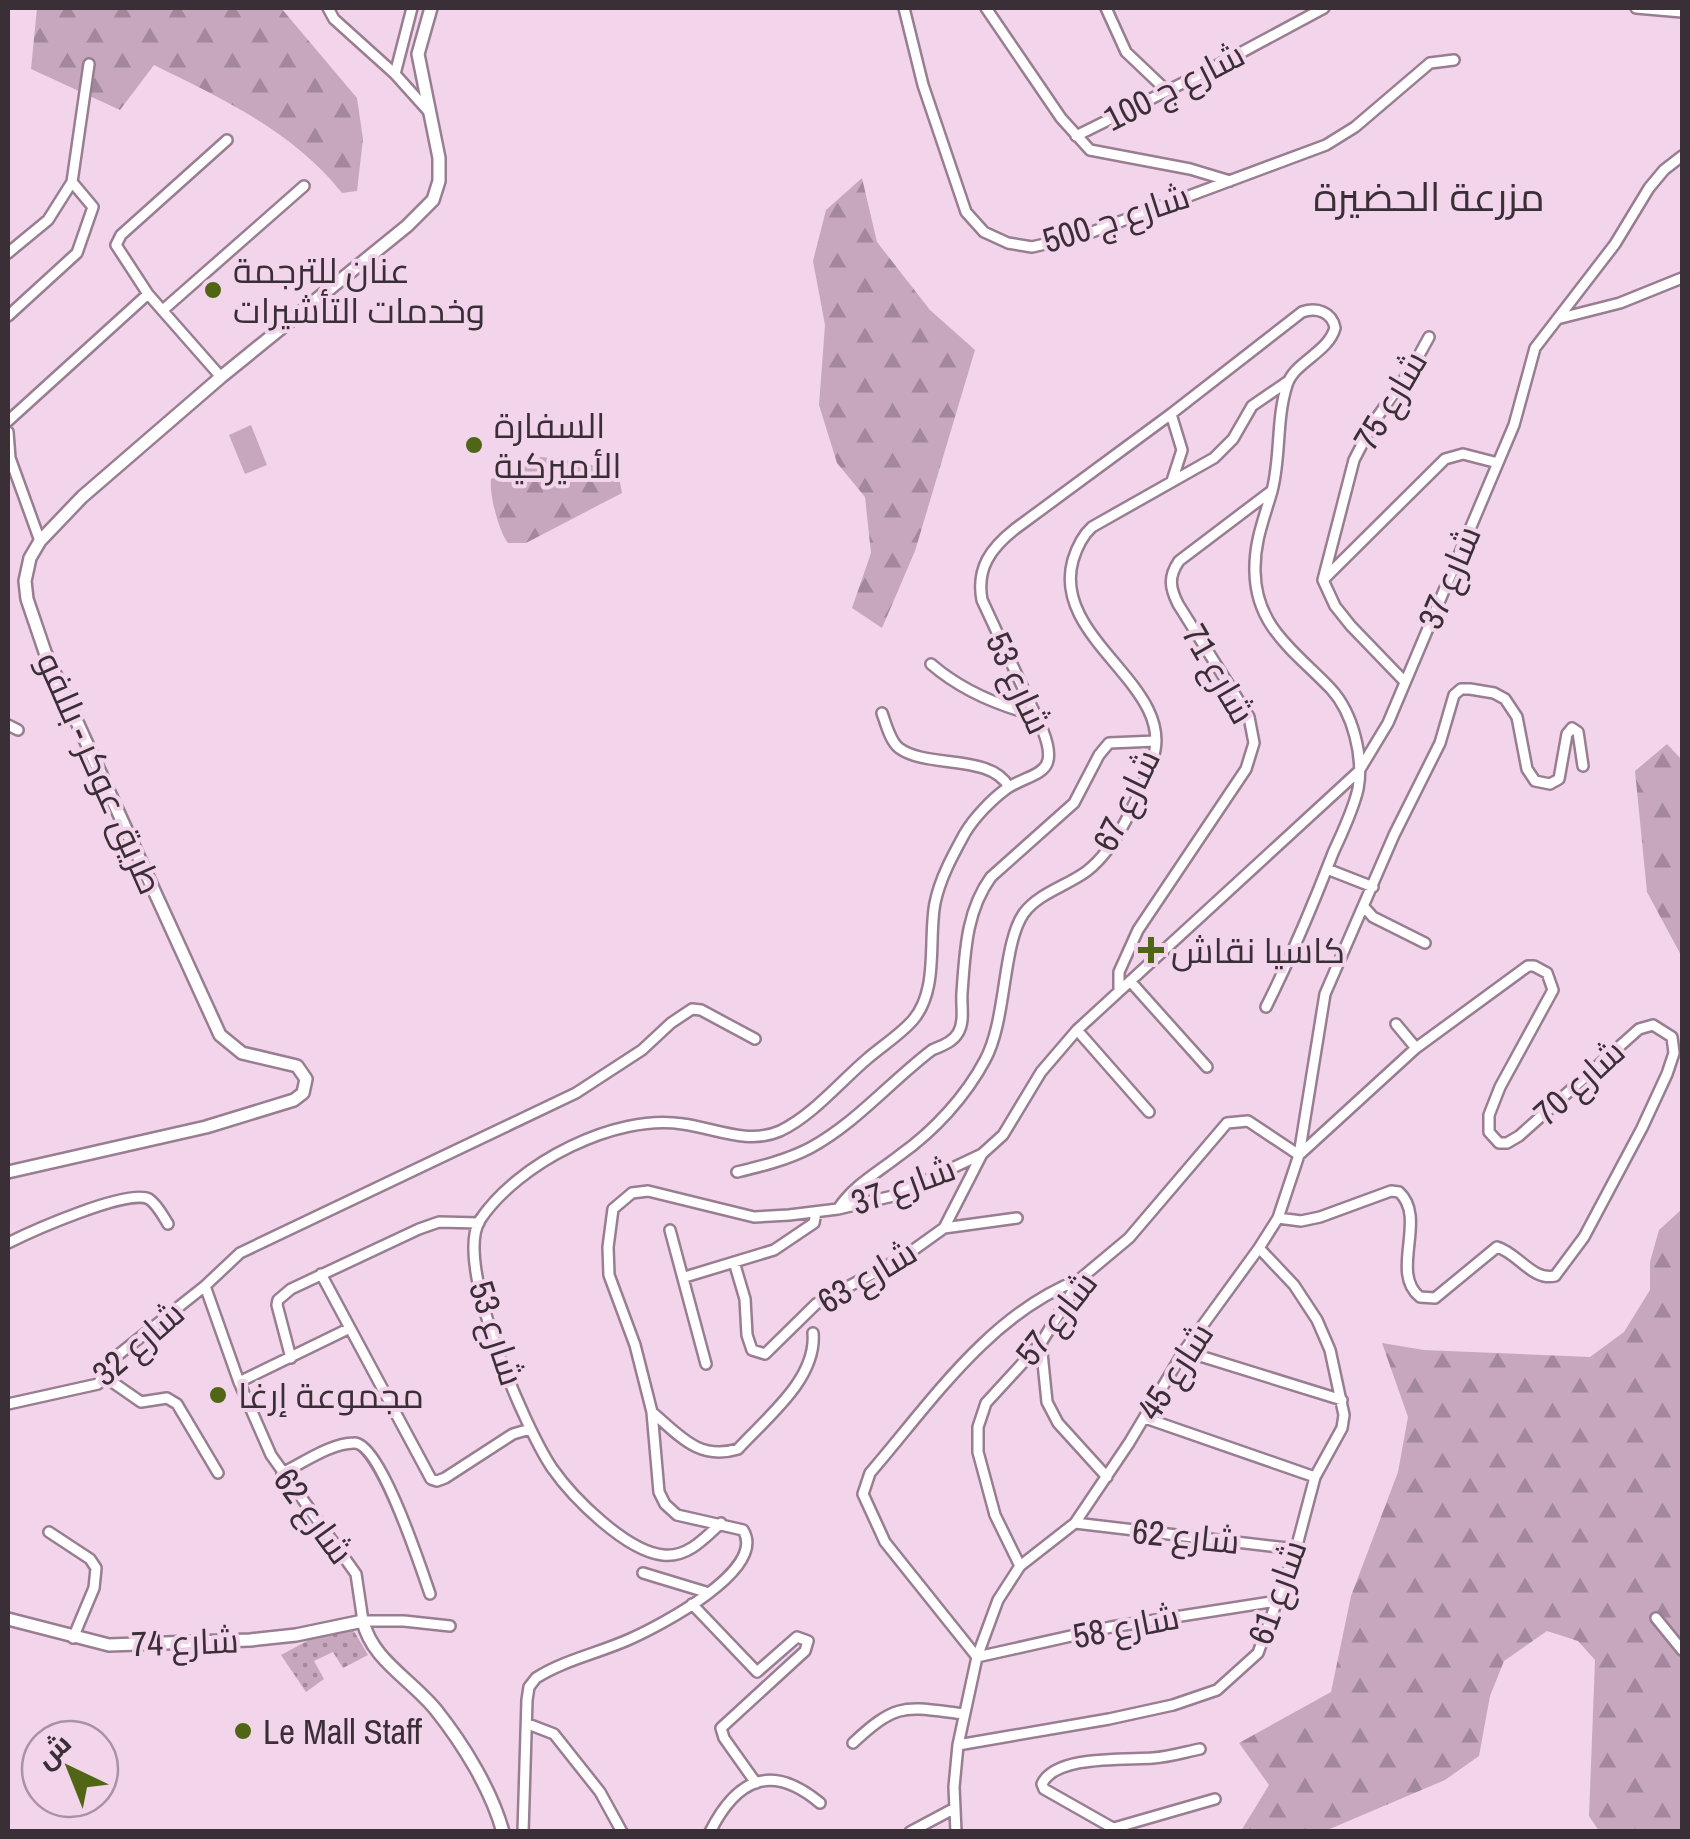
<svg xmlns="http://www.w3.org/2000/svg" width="1690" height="1839" viewBox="0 0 1690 1839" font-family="'Archivo Narrow',Cairo,sans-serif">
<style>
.forest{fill:url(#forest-firs)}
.garden{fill:url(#garden-dots)}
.pitch{fill:#c7a7be}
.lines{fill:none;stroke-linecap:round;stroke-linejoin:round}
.minor-casing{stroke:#997e92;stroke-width:14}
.tertiary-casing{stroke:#997e92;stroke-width:16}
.minor{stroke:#fff;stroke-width:9}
.tertiary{stroke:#fff;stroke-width:11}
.poi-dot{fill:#506614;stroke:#f3d5eb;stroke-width:4}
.labels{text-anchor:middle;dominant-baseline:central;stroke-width:8;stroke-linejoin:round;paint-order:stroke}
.street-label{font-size:35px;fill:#3a2e37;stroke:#f3d5eb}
.poi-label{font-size:35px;fill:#3a2e37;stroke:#f3d5eb;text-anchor:start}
.quarter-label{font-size:40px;fill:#3a2e37;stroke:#f3d5eb}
</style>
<defs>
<pattern id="forest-firs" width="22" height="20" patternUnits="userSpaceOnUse" patternTransform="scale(2.5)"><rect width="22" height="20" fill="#c7a7be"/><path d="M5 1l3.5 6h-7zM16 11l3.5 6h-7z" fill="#a3889b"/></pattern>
<pattern id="garden-dots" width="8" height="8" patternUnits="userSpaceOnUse" patternTransform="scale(2.5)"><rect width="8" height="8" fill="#c7a7be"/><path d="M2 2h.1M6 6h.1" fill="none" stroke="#a3889b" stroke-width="1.8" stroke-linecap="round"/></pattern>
</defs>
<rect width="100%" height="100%" fill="#f3d5eb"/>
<path class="forest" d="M 37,8 L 281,8 L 357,98 L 363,139 L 357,191 L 342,193 C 294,132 223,99 154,65 L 120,110 L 31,69 Z
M 862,178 L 877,242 L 930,310 L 975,350 L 915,551 L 882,628 L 852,608 L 871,553 L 865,497 L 837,463 L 819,405 L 825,325 L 813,261 L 826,210 Z
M 541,457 C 568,460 595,462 619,477 L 622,493 L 526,543 L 508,543 C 499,532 489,494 491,479 Z
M 1667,744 L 1682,760 L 1682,957 L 1647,892 L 1635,771 Z
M 1682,1209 L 1682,1831 L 1599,1831 L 1589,1816 L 1595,1660 L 1578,1641 L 1547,1631 L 1504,1661 L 1490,1696 L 1479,1756 L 1445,1780 L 1325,1831 L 1241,1831 L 1269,1785 L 1239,1743 L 1331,1692 L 1351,1596 L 1398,1472 L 1408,1417 L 1382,1343 L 1424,1350 L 1590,1357 L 1624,1332 L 1650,1290 L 1650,1262 L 1659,1230 Z"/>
<path class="garden" d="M 351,1626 L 368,1655 L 343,1668 L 333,1652 L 314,1661 L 324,1679 L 306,1692 L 281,1655 L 318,1635 Z"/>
<path class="pitch" d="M 251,425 L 267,465 L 245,474 L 229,435 Z"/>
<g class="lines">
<g class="minor-casing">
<path id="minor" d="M 328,8 L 334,19 L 395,74 L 430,113
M 904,8 L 923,85 L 966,212 L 984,232 L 1008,243 L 1032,247 L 1084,235 L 1326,145 L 1355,127 L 1430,63 L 1454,60
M 986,8 L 1061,118 L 1090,150 L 1190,169 L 1230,181
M 1106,8 L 1126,52 L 1166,90
M 1636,8 L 1682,12
M 395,74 L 412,8
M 1076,136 L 1205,72 L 1324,8
M 8,253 L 48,220 L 72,182 L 89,64
M 163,310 L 304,186
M 8,316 L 77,253 L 93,207 L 72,182
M 1557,319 L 1620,303 L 1682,278
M 221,377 L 148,294 L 116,245 L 121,235 L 227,140
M 1171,414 L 1182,450 L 1172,481
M 8,421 L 148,294
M 8,432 L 10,458 L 40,541
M 1323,580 L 1445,459 L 1463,454 L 1498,463
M 931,664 C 961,690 996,705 1035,715
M 1405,682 L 1351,626 L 1335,606 L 1323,580 L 1354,460 L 1373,423 L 1412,368 L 1429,337
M 882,713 C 886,724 890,741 899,748 C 927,769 990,753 1009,787
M 8,725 L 18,730
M 1327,869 L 1373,887
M 1364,907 L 1373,917 L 1425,943
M 1130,981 L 1207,1067
M 1119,991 L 1119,972 L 1138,930 L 1246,769 L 1254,743 L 1249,717 L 1178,604 C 1170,588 1168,577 1179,561 L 1270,492
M 1396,1024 L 1416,1048
M 1077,1030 L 1149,1112
M 737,1172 C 762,1166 787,1160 810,1148 C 855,1124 891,1081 932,1050 C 941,1046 952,1043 958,1033 C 965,1021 961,1007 962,993 C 965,953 966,911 991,877 L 1074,803 L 1099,755 L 1109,743 L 1156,741
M 838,1209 C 854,1185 877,1173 900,1155 C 934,1131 966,1096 985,1060 C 1007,1020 1002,944 1024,913 C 1039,893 1067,886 1087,871 C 1118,847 1138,797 1152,761 C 1180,687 1050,640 1073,560 C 1077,547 1082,536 1092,527 L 1214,458 L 1233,439 L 1252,406 L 1287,382
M 944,1228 L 1017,1218
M 670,1230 L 706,1364
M 8,1243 C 30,1232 128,1188 149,1199 C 157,1204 163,1216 168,1224
M 734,1262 L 745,1299 L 747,1335 L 752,1350 L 765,1354 L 816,1304 L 905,1256 L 944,1228 L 982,1154
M 321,1274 L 431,1479 L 437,1481 L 445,1478 L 513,1434 L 530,1429
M 685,1277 L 774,1250 L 814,1223 L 816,1212
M 1078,1280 C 989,1315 931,1402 870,1473 L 863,1494 L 885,1542 L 977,1657 L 1111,1627 L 1277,1601
M 205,1286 L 239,1382 L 271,1455 L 356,1574 L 363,1621 L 404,1621 L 450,1626
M 1041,1343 L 1047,1402 L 1058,1423 L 1107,1477
M 1184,1351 L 1342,1400
M 291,1358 L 277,1305 L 278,1300 L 291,1289 L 419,1229 L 439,1222 L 479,1223
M 105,1377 L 141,1402 L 167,1398 L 177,1404 L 218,1473
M 239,1382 L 350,1328
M 8,1404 L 98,1384 L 113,1359 L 205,1286 L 240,1253 L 576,1093 L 642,1050 L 671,1023 L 692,1009 L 701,1010 L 755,1039
M 652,1412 C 680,1436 699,1461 738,1449 C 767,1417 817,1379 813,1333
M 1145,1418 L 1315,1477
M 282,1473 C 303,1463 331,1443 354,1443 C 380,1442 421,1568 430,1594
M 721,1523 C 705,1538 687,1558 663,1555 C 626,1551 573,1498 552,1468 C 525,1428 453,1263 480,1220 C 518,1163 616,1113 683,1124 C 714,1128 748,1145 780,1131 C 812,1116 840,1082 867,1059 C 882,1046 901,1034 913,1020 C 939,990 928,939 935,903 C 940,878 953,855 965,833 C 974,818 991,800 1006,789 C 1033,771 1061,777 1043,731 L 982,600 C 976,568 991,548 1015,529 L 1171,414 L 1302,312 C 1317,307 1332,312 1335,328 C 1328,353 1294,362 1287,385 C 1276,419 1281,457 1272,491 C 1264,519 1254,542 1255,572 C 1256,628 1296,652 1331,689 C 1353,713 1364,757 1358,789 C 1353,811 1342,833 1333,853 C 1313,905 1291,957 1266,1007
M 1075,1523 L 1296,1549
M 49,1532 L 90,1559 L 96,1568 L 94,1588 L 73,1638
M 1020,1566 L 995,1515 L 978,1452 L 978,1427 L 986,1403 L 1041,1343 L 1080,1279 L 1129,1238 L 1227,1123 L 1248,1121 L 1299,1155 L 1416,1048 L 1528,966 L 1534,966 L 1547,973 L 1553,990 L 1500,1087 L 1489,1115 L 1489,1132 L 1499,1143 L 1507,1143 L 1519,1136 L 1639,1029 L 1653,1025 L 1672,1037 L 1674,1053 L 1667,1074 L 1642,1128 L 1584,1237 L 1555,1276 C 1532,1281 1518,1253 1497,1247 L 1435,1298 L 1420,1297 C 1389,1273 1428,1218 1399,1192 L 1391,1191 L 1320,1217 L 1301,1221 L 1278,1218
M 643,1573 L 709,1593
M 692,1604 L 757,1672 L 797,1637 L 808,1641 L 805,1651 L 721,1728 L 724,1738 L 756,1783
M 1656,1618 L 1682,1650
M 528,1724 L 554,1734 L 600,1792 L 622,1832
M 853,1743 C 898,1701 905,1707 964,1714
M 958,1745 L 1109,1719 L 1173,1705 L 1217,1690 L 1258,1653 L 1296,1549 L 1315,1477 L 1342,1428 L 1344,1415 L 1330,1350 L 1317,1320 L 1294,1285 L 1259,1248
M 1114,1828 L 1215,1799
M 523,1832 L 527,1700 L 529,1687 L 536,1678 C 564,1660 599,1653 630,1639 C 659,1626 768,1570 743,1530 L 677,1515 L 665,1504 L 659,1492 L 652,1412 L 635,1345 L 609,1275 L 608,1247 L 613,1209 L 632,1193 L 648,1191 L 754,1217 L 789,1215 L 838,1209 L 893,1196 L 982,1154 L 1003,1135 L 1041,1072 L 1077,1030 L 1359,771 L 1388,723 L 1514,425 L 1535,348 L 1615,244 L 1649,188 L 1664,170 L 1682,156
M 710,1832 C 737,1778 772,1763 820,1803
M 910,1832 L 955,1808
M 956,1832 L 954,1787 L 958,1745 L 977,1657 L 998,1600 L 1020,1566 L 1075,1523 L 1129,1443 L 1184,1351 L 1259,1248 L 1278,1218 L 1299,1155 L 1325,994 L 1394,835 L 1440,743 L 1454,695 L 1461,689 L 1470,689 L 1494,693 L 1505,699 L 1517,717 L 1527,769 L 1535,781 L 1550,784 L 1559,779 L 1567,734 L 1572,728 L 1578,732 L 1583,766
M 1114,1832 L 1111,1827 L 1044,1789 L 1042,1784 C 1055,1755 1125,1760 1153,1758 C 1169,1757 1185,1752 1200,1749"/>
</g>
<g class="tertiary-casing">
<path id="tertiary" d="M 8,1172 L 206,1127 L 294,1100 L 303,1093 L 306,1079 L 297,1066 L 242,1053 L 220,1035 L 45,652 L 27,599 L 25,581 L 30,558 L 40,541 L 82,497 L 221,377 L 407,226 L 433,200 L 439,181 L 439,158 L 418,54 L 431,8
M 8,1619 L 109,1645 L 250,1640 L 296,1635 L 363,1621 C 371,1659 412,1680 436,1710 C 463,1744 491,1789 503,1832"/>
</g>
<use href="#minor" class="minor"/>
<use href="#tertiary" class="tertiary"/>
</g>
<g class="poi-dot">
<circle cx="213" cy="290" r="10"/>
<circle cx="474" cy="445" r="10"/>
<path d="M1146 935h10v10h10v10h-10v10h-10v-10h-10v-10h10z"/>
<circle cx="218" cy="1395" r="10"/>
<circle cx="243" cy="1731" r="10"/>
</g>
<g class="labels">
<g class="street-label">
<text transform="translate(1174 86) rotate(-27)">شارع ج 100</text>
<text transform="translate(1116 218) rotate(-18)">شارع ج 500</text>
<text transform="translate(1390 400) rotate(-59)">شارع 75</text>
<text transform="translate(1449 577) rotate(-67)">شارع 37</text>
<text transform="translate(1219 674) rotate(60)">شارع 71</text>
<text transform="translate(1019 683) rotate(65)">شارع 53</text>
<text transform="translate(100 773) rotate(66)">طريق عوكر - بللفو</text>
<text transform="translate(1126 800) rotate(-64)">شارع 67</text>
<text transform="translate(1579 1082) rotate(-42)">شارع 70</text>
<text transform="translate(903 1185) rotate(-20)">شارع 37</text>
<text transform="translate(867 1276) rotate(-31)">شارع 63</text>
<text transform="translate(1056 1318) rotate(-52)">شارع 57</text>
<text transform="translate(497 1333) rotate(72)">شارع 53</text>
<text transform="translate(138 1343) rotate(-41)">شارع 32</text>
<text transform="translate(1175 1371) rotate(-57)">شارع 45</text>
<text transform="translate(314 1516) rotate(54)">شارع 62</text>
<text transform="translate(1186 1536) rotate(6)">شارع 62</text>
<text transform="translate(1277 1592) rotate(-70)">شارع 61</text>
<text transform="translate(1126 1626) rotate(-11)">شارع 58</text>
<text transform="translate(185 1642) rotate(-2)">شارع 74</text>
</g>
<g class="poi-label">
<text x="233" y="270">عنان للترجمة<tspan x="233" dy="40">وخدمات التأشيرات</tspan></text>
<text x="494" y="425">السفارة<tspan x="494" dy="40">الأميركية</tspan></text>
<text x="1171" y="950">كاسيا نقاش</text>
<text x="238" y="1395">مجموعة إرغا</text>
<text x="263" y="1731">Le Mall Staff</text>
</g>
<g class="quarter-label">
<text x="1429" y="196">مزرعة الحضيرة</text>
</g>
</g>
<rect width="1690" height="1839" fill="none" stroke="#3a2e37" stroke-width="20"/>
<g transform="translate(70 1769) rotate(317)"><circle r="48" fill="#f3d5eb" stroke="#a992a3" stroke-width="2.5"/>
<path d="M0-8L18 38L0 25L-18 38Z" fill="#506614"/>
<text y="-15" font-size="28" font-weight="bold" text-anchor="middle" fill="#3a2e37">ش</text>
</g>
</svg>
